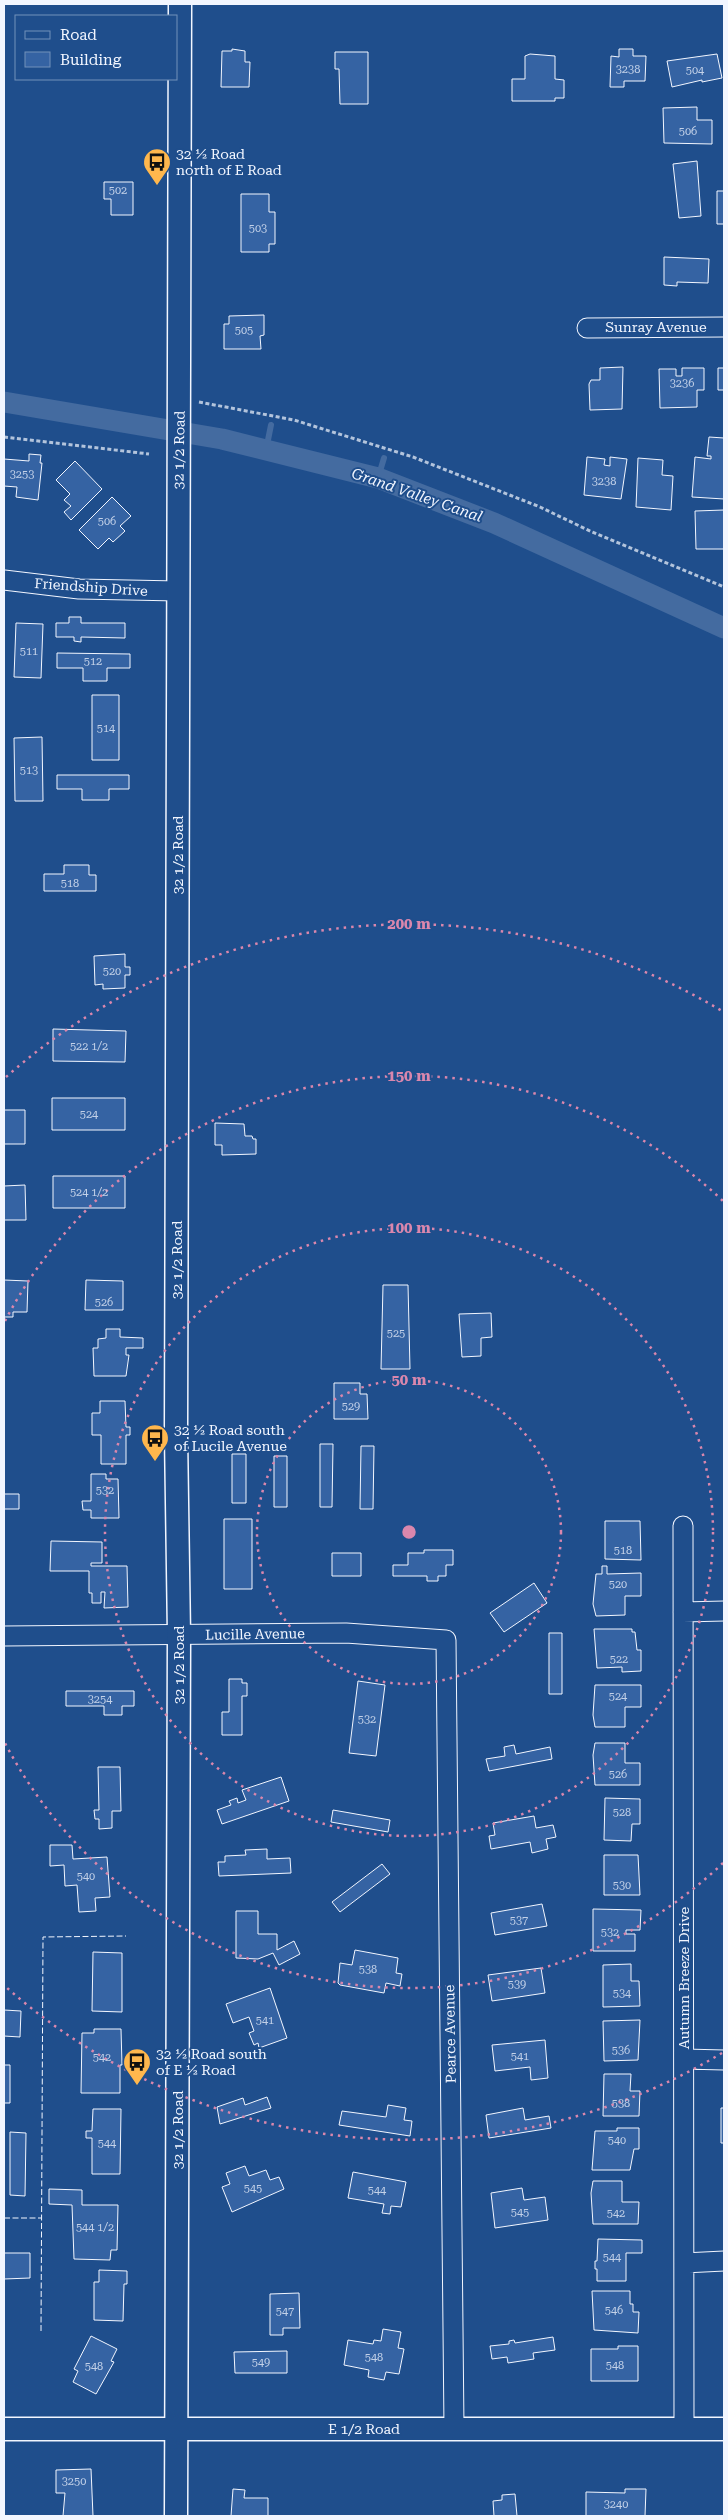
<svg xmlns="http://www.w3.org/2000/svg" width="728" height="2520" viewBox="0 0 728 2520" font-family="'Roboto Serif',serif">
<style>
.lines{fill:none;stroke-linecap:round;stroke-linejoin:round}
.stream{stroke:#446ba0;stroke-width:6}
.canal{stroke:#446ba0;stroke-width:21}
.building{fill:#3563a3;stroke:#f2f6ff}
.minor-casing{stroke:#f2f6ff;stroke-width:21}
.tertiary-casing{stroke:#f2f6ff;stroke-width:25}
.path{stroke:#b3c4dc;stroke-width:3;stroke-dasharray:4 2.5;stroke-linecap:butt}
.minor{stroke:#1f4e8c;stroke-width:19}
.tertiary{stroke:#1f4e8c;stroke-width:22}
.fence{stroke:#f2f6ff;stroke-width:1;stroke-dasharray:6 2.5;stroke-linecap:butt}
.ring{fill:none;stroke:#da87ad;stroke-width:2.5;stroke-dasharray:2.5 5}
.labels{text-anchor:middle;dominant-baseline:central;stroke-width:4;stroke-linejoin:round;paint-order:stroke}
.number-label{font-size:11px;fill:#c3d1e8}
.poi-label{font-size:14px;fill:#f2f6ff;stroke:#1f4e8c;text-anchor:start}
.street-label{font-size:14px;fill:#f2f6ff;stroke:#1f4e8c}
.water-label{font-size:15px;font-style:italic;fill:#f2f6ff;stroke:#1f4e8c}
.centre{fill:#da87ad;stroke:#1f4e8c;stroke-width:2.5}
.ring-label{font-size:15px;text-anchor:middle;font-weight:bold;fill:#da87ad;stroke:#1f4e8c;stroke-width:4;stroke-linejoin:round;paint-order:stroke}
</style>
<rect width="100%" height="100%" fill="#1f4e8c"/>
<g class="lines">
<path class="stream" d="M 266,450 L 271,425
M 378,478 L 384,458"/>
<path class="canal" d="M 4,402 L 222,439 L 378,478 L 494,523 L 724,628"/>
</g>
<path class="building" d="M 232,49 L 245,51 L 245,62 L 250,62 L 249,87 L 221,87 L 222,51 L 232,51 Z
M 619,49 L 633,49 L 633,56 L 646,56 L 645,81 L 624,81 L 624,87 L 610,87 L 611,56 L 619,57 Z
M 335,52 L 368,52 L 368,104 L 340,104 L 339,69 L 335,69 Z
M 530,54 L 555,56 L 555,79 L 564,80 L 564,98 L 555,98 L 555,101 L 512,101 L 512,79 L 525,79 L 525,56 Z
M 717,54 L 722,78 L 702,82 L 702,80 L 672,87 L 667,61 Z
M 697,107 L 697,120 L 712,120 L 712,144 L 664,143 L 663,108 Z
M 697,161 L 701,216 L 679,218 L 673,164 Z
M 104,182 L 133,182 L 133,215 L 111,215 L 111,199 L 104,199 Z
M 717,191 L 724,191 L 724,224 L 717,224 Z
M 241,194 L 269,194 L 269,212 L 275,212 L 275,244 L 269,244 L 269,252 L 241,252 Z
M 664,257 L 709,259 L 708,283 L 677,282 L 677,286 L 664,285 Z
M 264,315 L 264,335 L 260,336 L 261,349 L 224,349 L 224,324 L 229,324 L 229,316 Z
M 623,367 L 622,409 L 590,410 L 589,384 L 591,380 L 600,380 L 600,368 Z
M 682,368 L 704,368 L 704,390 L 697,390 L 697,407 L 660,408 L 659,369 L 676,369 L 676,376 L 682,376 Z
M 718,368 L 724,368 L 724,390 L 718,390 Z
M 709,437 L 724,438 L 724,499 L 692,497 L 695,457 L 711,459 L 711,456 L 707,456 Z
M 29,454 L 41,455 L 40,463 L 42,463 L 38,500 L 16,497 L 17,487 L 4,486 L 4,459 L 29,461 Z
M 587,457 L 605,459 L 604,465 L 610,466 L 610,457 L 627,459 L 621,499 L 584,495 Z
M 638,458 L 663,460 L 662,475 L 673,476 L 671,510 L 636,507 Z
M 75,461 L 102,489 L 71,520 L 64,512 L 71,506 L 64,500 L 70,494 L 56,480 Z
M 112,497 L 131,516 L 120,526 L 125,531 L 113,542 L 109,538 L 98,549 L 79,530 Z
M 724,510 L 724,549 L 696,549 L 695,511 Z
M 69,617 L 81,617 L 81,623 L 125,623 L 125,638 L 81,637 L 81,642 L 74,641 L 74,637 L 56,637 L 56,623 L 69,623 Z
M 16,623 L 43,624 L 41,678 L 14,677 Z
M 57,653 L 130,654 L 130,668 L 107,668 L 107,681 L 83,681 L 83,668 L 57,668 Z
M 92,695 L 119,695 L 119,760 L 92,760 Z
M 42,737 L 43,801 L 15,801 L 14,738 Z
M 57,775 L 129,775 L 129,789 L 109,789 L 109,800 L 82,800 L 82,789 L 57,789 Z
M 64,865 L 89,865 L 89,875 L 96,875 L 96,891 L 44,891 L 44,874 L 64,874 Z
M 125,954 L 125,967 L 130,967 L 130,975 L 125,975 L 125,988 L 103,989 L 103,984 L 95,985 L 94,956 Z
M 53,1029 L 126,1031 L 125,1062 L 53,1061 Z
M 52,1098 L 125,1098 L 125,1130 L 52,1130 Z
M 4,1110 L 25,1110 L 25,1144 L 4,1144 Z
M 215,1123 L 244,1124 L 245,1136 L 252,1136 L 253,1139 L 256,1139 L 256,1154 L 222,1155 L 222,1145 L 215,1145 Z
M 53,1176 L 125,1176 L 125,1208 L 53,1208 Z
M 25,1185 L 26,1220 L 4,1220 L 4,1186 Z
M 4,1280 L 28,1281 L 27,1312 L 13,1312 L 13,1317 L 4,1317 Z
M 86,1280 L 123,1281 L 123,1310 L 85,1310 Z
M 383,1285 L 408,1285 L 410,1369 L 381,1369 Z
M 491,1313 L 492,1337 L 481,1338 L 481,1356 L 462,1357 L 459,1314 Z
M 106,1329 L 120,1329 L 120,1337 L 143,1338 L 143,1348 L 126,1348 L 126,1355 L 129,1355 L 126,1376 L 94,1376 L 93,1348 L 98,1348 L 98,1339 L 106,1338 Z
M 334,1383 L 360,1383 L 360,1394 L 367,1394 L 368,1419 L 334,1419 Z
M 100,1401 L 125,1401 L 126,1427 L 130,1427 L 130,1435 L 126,1435 L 126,1464 L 101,1464 L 101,1435 L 92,1435 L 92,1413 L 100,1413 Z
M 320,1444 L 333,1444 L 332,1507 L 320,1507 Z
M 361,1446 L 374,1446 L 373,1509 L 360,1509 Z
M 232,1454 L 246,1454 L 246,1503 L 232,1503 Z
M 274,1456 L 287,1456 L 287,1507 L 274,1507 Z
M 91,1474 L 106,1474 L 106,1479 L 118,1479 L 119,1518 L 91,1518 L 91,1510 L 83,1510 L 82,1501 L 91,1501 Z
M 4,1494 L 19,1494 L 19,1509 L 4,1509 Z
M 224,1519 L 252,1519 L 252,1589 L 224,1589 Z
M 605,1521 L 640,1521 L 641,1560 L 605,1559 Z
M 51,1541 L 102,1542 L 102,1563 L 91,1563 L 91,1566 L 127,1566 L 128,1607 L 104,1608 L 105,1592 L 101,1592 L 101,1603 L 92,1603 L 92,1593 L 89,1593 L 89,1571 L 50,1571 Z
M 424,1550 L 453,1550 L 453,1565 L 446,1565 L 446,1576 L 438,1576 L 438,1581 L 427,1581 L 427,1576 L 393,1576 L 393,1565 L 408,1565 L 408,1553 L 424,1553 Z
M 332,1553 L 361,1553 L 361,1576 L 332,1576 Z
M 602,1566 L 607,1566 L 607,1574 L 641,1573 L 641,1596 L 625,1596 L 625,1615 L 596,1616 L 593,1604 L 596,1574 L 602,1574 Z
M 534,1583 L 547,1603 L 504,1632 L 490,1613 Z
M 594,1629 L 632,1629 L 632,1632 L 635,1632 L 637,1650 L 641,1650 L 641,1671 L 622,1672 L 622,1667 L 597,1668 Z
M 549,1633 L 562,1633 L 562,1694 L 549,1694 Z
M 229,1679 L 242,1679 L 242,1683 L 247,1683 L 247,1696 L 242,1696 L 242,1735 L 222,1735 L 222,1712 L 229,1712 Z
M 358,1681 L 385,1685 L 376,1756 L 349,1753 Z
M 595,1685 L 641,1685 L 641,1707 L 625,1707 L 625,1727 L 595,1727 L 593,1715 Z
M 66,1691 L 134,1691 L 134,1706 L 122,1706 L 122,1715 L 104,1715 L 104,1706 L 66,1706 Z
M 595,1743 L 625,1743 L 625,1763 L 640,1763 L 640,1785 L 595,1785 L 593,1755 Z
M 514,1745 L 516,1754 L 550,1747 L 552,1759 L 489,1771 L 486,1759 L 505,1756 L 504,1747 Z
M 98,1767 L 120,1767 L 121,1811 L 112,1811 L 112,1828 L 99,1829 L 99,1819 L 95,1819 L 94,1810 L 99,1810 Z
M 281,1777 L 289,1801 L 222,1824 L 217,1810 L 231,1805 L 229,1801 L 237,1798 L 238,1803 L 246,1800 L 242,1790 Z
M 605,1798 L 640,1799 L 640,1824 L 632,1824 L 631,1841 L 604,1840 Z
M 333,1810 L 390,1820 L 388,1832 L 331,1822 Z
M 534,1816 L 536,1828 L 553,1825 L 556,1837 L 546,1839 L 548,1849 L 532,1853 L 530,1842 L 491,1849 L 489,1836 L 495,1835 L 493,1823 Z
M 50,1845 L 72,1845 L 73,1859 L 107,1857 L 110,1897 L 95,1898 L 96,1911 L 79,1912 L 77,1885 L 65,1886 L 64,1865 L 50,1866 Z
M 267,1849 L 267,1859 L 290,1858 L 291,1873 L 219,1876 L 218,1862 L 225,1862 L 225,1856 L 246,1855 L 245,1850 Z
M 604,1855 L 638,1855 L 640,1895 L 604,1895 Z
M 382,1864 L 390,1874 L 340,1912 L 332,1902 Z
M 542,1904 L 547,1926 L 495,1935 L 491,1913 Z
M 593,1909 L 641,1910 L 640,1930 L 626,1930 L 626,1934 L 635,1934 L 635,1951 L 593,1951 Z
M 236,1911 L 258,1911 L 258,1934 L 277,1934 L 277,1950 L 294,1941 L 300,1954 L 279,1965 L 273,1953 L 258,1959 L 236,1958 Z
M 355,1950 L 398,1958 L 396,1973 L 402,1974 L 400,1986 L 386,1983 L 384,1993 L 340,1985 L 338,1983 L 340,1963 L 352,1965 Z
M 93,1952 L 122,1953 L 122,2012 L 92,2011 Z
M 631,1964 L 631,1981 L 639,1981 L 640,2006 L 603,2007 L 603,1965 Z
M 541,1968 L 545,1993 L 492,2001 L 488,1975 Z
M 270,1988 L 287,2038 L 259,2048 L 258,2043 L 254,2045 L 249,2033 L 254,2031 L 249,2017 L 233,2023 L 226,2004 Z
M 4,2010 L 21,2011 L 20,2037 L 4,2036 Z
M 640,2020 L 638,2060 L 604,2061 L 603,2021 Z
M 94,2029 L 121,2029 L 122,2065 L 120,2065 L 120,2093 L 81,2093 L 82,2033 L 94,2033 Z
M 545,2040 L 548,2078 L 531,2080 L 530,2067 L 495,2071 L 492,2045 Z
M 4,2065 L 10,2065 L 10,2103 L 4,2103 Z
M 604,2074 L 631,2074 L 630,2091 L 640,2091 L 639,2116 L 603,2116 Z
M 267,2097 L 271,2108 L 220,2124 L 217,2107 L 243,2098 L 245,2105 Z
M 388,2105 L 406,2108 L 404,2120 L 412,2121 L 410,2136 L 339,2125 L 342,2111 L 386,2117 Z
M 523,2108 L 525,2120 L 549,2116 L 551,2128 L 489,2138 L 486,2115 Z
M 721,2108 L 724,2108 L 724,2143 L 721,2143 Z
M 93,2109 L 121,2109 L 120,2174 L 92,2174 L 92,2138 L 86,2138 L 86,2131 L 92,2131 Z
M 617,2128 L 639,2128 L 639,2149 L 634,2149 L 630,2170 L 592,2170 L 595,2131 L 617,2131 Z
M 10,2132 L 26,2133 L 25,2196 L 10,2195 Z
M 245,2166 L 249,2176 L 266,2170 L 270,2180 L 279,2177 L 284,2189 L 232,2212 L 222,2187 L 230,2184 L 226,2173 Z
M 353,2172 L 406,2182 L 401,2207 L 391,2206 L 390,2214 L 382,2213 L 384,2204 L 348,2198 Z
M 593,2181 L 622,2181 L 622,2202 L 639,2202 L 638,2224 L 593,2224 L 591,2193 Z
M 522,2188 L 524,2200 L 545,2197 L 548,2220 L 495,2228 L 491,2193 Z
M 49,2189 L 82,2190 L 82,2205 L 118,2205 L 117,2250 L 111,2250 L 110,2260 L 74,2259 L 72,2205 L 49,2204 Z
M 598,2239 L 642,2240 L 642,2253 L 626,2253 L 626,2281 L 597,2281 L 597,2269 L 595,2269 L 595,2261 L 597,2261 Z
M 4,2253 L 30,2253 L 30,2278 L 4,2279 Z
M 99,2270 L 127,2271 L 127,2284 L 124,2284 L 123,2321 L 94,2320 L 94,2282 L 99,2282 Z
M 592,2291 L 630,2291 L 630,2304 L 633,2304 L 633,2312 L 639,2312 L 638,2333 L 594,2330 Z
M 299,2293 L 300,2328 L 283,2328 L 283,2335 L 270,2335 L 270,2294 Z
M 383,2329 L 401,2332 L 398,2348 L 404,2349 L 399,2374 L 386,2372 L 384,2380 L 368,2377 L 369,2370 L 344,2365 L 348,2340 L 373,2344 L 374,2340 L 381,2341 Z
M 91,2336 L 117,2349 L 111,2361 L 114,2362 L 96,2394 L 73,2382 L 78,2371 L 74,2369 Z
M 553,2337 L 555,2350 L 533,2353 L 534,2359 L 508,2363 L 507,2357 L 492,2359 L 490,2346 L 509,2344 L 509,2341 L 514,2340 L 515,2343 Z
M 618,2346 L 638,2346 L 638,2381 L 591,2381 L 591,2349 L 618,2349 Z
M 287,2351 L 287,2373 L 235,2373 L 234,2352 Z
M 91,2469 L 93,2516 L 63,2516 L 65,2493 L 56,2493 L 56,2470 Z
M 233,2489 L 245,2490 L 244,2498 L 268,2498 L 268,2516 L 231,2516 Z
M 625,2489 L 646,2489 L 645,2516 L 586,2516 L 586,2492 L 625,2493 Z
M 515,2494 L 517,2516 L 494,2516 L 493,2501 L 502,2500 L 502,2495 Z"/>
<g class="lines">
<g class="minor-casing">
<path id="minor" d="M 587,328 L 724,327
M 4,580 L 79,589 L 178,591
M 683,1526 L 684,2429
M 683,1612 L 724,1611
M 4,1636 L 346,1633 L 446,1640 L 454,2428
M 684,2059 L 724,2060
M 684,2263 L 724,2261"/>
</g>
<g class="tertiary-casing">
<path id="tertiary" d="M 4,2429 L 724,2429
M 176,2516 L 179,1635 L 176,1435 L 180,4"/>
</g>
<path class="path" d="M 199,402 L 294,420 L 413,457 L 540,507 L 592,532 L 724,587
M 4,437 L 149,454"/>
<use href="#minor" class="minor"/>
<use href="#tertiary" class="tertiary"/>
<path class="fence" d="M 4,2218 L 41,2218
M 41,2331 L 43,1937 L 126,1936"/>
</g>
<g class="ring">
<circle cx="409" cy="1532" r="152"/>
<circle cx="409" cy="1532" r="304"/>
<path d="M723 1863A456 456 0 0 1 5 1743M5 1321A456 456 0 0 1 723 1201"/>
<path d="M722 2053A608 608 0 0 1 6 1987M6 1077A608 608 0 0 1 722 1011"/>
</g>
<defs>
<g id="bus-pin" transform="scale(1.4375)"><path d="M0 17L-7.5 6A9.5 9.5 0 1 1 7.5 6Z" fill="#ffb74d" stroke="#1f4e8c"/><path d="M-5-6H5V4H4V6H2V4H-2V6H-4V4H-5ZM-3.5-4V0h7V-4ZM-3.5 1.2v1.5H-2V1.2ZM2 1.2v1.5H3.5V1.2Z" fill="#111"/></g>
</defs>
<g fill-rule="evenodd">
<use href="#bus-pin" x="157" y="162"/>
<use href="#bus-pin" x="155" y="1438"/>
<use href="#bus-pin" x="137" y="2062"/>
</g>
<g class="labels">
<g class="number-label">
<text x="628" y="69">3238</text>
<text x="695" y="70">504</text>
<text x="688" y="131">506</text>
<text x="118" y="190">502</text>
<text x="258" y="228">503</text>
<text x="244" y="330">505</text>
<text x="682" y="383">3236</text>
<text x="22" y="474">3253</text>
<text x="604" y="481">3238</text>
<text x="107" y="521">506</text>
<text x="29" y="651">511</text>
<text x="93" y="661">512</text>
<text x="106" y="728">514</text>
<text x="29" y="770">513</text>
<text x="70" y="883">518</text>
<text x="112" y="971">520</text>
<text x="89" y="1046">522 1/2</text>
<text x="89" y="1114">524</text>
<text x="89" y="1192">524 1/2</text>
<text x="104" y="1302">526</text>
<text x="396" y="1333">525</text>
<text x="351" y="1406">529</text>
<text x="105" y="1490">532</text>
<text x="623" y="1550">518</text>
<text x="618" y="1584">520</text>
<text x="619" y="1659">522</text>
<text x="618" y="1696">524</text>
<text x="100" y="1699">3254</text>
<text x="367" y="1719">532</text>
<text x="618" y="1774">526</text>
<text x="622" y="1812">528</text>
<text x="86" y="1876">540</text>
<text x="622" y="1885">530</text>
<text x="519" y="1920">537</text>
<text x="610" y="1932">532</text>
<text x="368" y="1969">538</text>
<text x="517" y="1984">539</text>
<text x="622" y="1993">534</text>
<text x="265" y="2020">541</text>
<text x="621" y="2050">536</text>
<text x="520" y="2056">541</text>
<text x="102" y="2057">542</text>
<text x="621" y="2103">538</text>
<text x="617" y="2140">540</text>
<text x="107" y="2143">544</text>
<text x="253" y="2188">545</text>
<text x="377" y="2190">544</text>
<text x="520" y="2212">545</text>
<text x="616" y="2213">542</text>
<text x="95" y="2227">544 1/2</text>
<text x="612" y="2257">544</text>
<text x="614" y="2310">546</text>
<text x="285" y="2311">547</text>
<text x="374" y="2357">548</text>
<text x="261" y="2362">549</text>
<text x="615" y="2365">548</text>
<text x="94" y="2366">548</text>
<text x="74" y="2481">3250</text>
<text x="616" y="2504">3240</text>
</g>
<g class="poi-label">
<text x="176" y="154">32 ½ Road<tspan x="176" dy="16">north of E Road</tspan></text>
<text x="174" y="1430">32 ½ Road south<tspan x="174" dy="16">of Lucile Avenue</tspan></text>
<text x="156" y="2054">32 ½ Road south<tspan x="156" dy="16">of E ½ Road</tspan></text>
</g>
<g class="street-label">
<text x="656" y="327">Sunray Avenue</text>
<text transform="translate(179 450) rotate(-89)">32 1/2 Road</text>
<text transform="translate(91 587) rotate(4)">Friendship Drive</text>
<text transform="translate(178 855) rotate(-90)">32 1/2 Road</text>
<text transform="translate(177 1260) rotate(-90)">32 1/2 Road</text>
<text transform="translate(255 1634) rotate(-1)">Lucille Avenue</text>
<text transform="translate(179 1665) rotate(-90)">32 1/2 Road</text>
<text transform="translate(684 1978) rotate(-90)">Autumn Breeze Drive</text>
<text transform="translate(450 2034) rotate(-91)">Pearce Avenue</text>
<text transform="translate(178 2130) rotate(-90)">32 1/2 Road</text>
<text x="364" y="2429">E 1/2 Road</text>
</g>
<g class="water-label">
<text transform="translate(417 495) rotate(19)">Grand Valley Canal</text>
</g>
</g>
<circle cx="409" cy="1532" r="8" class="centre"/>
<g class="ring-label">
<text x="409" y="929">200 m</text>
<text x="409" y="1081">150 m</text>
<text x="409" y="1233">100 m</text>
<text x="409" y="1385">50 m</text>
</g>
<rect width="728" height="2520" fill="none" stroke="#f2f6ff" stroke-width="10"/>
<rect x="15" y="15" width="162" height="65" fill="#1f4e8c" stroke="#7391ba"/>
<rect x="25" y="31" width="25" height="8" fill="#1f4e8c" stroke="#7391ba"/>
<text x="60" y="40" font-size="15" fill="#f2f6ff">Road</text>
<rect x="25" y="52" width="25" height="15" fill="#3563a3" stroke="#7391ba"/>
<text x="60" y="65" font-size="15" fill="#f2f6ff">Building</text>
</svg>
